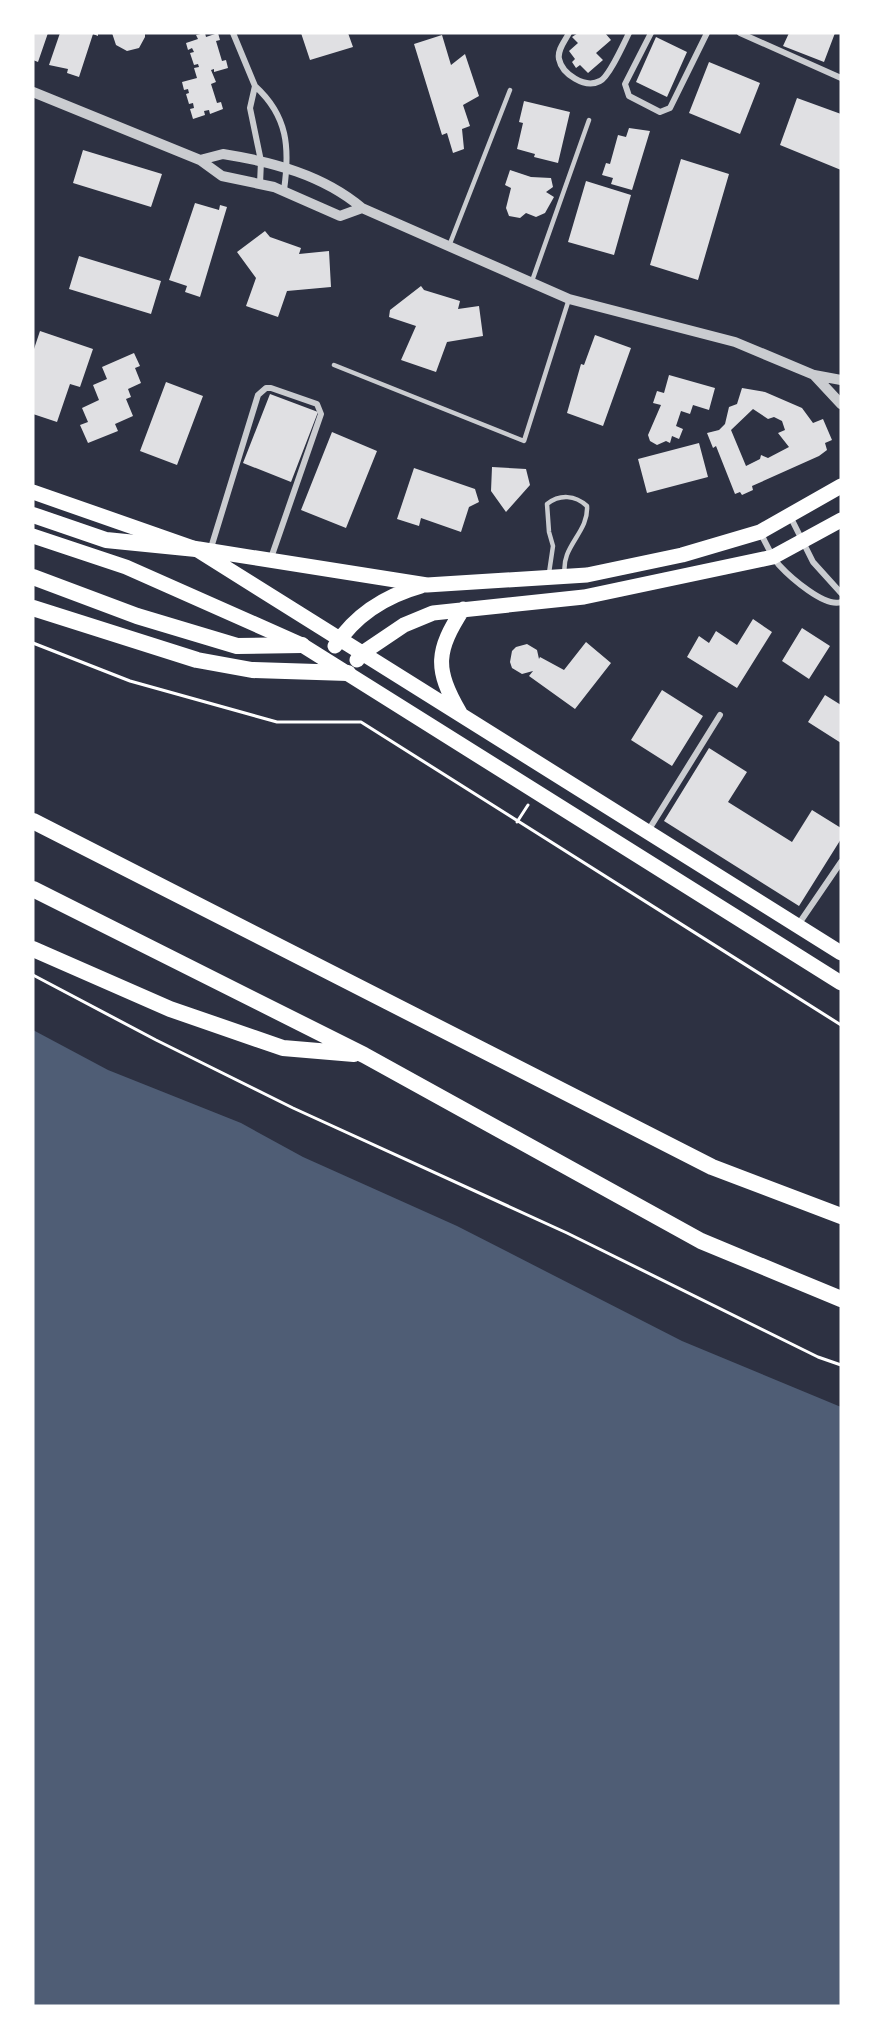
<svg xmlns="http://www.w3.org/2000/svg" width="874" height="2039" viewBox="0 0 874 2039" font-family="'Crimson Pro',serif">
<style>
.water{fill:#4f5d75}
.building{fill:#e0e0e3;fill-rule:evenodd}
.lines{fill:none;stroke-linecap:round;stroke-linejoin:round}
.path{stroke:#fff;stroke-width:3}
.service{stroke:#caccd0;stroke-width:4.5}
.minor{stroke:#caccd0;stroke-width:6}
.tertiary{stroke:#caccd0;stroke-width:10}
.primary{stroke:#fff;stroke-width:15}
.motorway{stroke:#fff;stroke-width:16}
</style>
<rect width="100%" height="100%" fill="#2d3142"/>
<path class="water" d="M 33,1030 L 108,1070 L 241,1123 L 303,1157 L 457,1226 L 682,1341 L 841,1407 L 841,2006 L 33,2006 Z"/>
<path class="building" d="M 33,33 L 48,33 L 38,62 L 33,60 Z
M 60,33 L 98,33 L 98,36 L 93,34 L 79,77 L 67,73 L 68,69 L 49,65 Z
M 112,33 L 145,33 L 145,37 L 139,48 L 127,51 L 116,45 Z
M 205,33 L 206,37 L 218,33 L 220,40 L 216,41 L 222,61 L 226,60 L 228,68 L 214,72 L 214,69 L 211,70 L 216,82 L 211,84 L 217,103 L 221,102 L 223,109 L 210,114 L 209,110 L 204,111 L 205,115 L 193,119 L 190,109 L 194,108 L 193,103 L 189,104 L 186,94 L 189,93 L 188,89 L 184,90 L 182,82 L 197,78 L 194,68 L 199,67 L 198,64 L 194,65 L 190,53 L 194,52 L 192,48 L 188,50 L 186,43 L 198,39 L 196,35 Z
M 301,33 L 348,33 L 353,47 L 310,60 Z
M 578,33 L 605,33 L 611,40 L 596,53 L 603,60 L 588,73 L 580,65 L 576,68 L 572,62 L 575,59 L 569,51 L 578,43 L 572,37 Z
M 789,33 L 835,33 L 824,62 L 783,46 Z
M 442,35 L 451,65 L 465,54 L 479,96 L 463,105 L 470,126 L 462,129 L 464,149 L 453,153 L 447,133 L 442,135 L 414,44 Z
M 656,37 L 687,52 L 667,97 L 636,82 Z
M 709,62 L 760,83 L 740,134 L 689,113 Z
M 797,98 L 841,114 L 841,170 L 780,145 Z
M 524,101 L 570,112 L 558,163 L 534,157 L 535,154 L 517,149 L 523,123 L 519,122 Z
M 629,128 L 650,131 L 632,190 L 611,184 L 613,178 L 602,175 L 606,163 L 610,164 L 618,135 L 626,137 Z
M 83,150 L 162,174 L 151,207 L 73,183 Z
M 681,159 L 729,174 L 698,280 L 650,265 Z
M 510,170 L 531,177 L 551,178 L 553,187 L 546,192 L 554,197 L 545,213 L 536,217 L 526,213 L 520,218 L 509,216 L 506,208 L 511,188 L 505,185 Z
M 586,181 L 631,195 L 614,255 L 568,242 Z
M 195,203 L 219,210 L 220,205 L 227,207 L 200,297 L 185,292 L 187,286 L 169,280 Z
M 265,231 L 270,237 L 301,248 L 299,254 L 329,251 L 331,287 L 287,291 L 278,317 L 246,306 L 256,278 L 237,252 Z
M 79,256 L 161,281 L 151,314 L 69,289 Z
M 421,286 L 424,290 L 460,301 L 458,309 L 479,306 L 483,336 L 447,342 L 436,372 L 401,360 L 416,326 L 389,317 L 390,310 Z
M 40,331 L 93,349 L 80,387 L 70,384 L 57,422 L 33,414 L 33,352 Z
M 595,335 L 631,348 L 603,426 L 567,413 L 581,364 L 584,365 Z
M 134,353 L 140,366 L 135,368 L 141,383 L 128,389 L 131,397 L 126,399 L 133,416 L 115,424 L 118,431 L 88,443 L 80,425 L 88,422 L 82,408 L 99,400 L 93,385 L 107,379 L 102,367 Z
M 669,375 L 715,388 L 709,410 L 693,405 L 690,414 L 681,411 L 676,426 L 683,429 L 679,439 L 672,436 L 670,443 L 666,441 L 657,445 L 650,441 L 648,435 L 661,405 L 653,403 L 657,391 L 664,393 Z
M 166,382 L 203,396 L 177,465 L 140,451 Z
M 742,388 L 765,392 L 802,408 L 813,423 L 823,419 L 832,440 L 825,443 L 827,450 L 819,456 L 752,486 L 753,490 L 742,495 L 740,492 L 735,494 L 716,446 L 713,448 L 707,433 L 719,430 L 725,424 L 729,407 L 737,404 ZM 753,409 L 768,419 L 774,417 L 782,421 L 785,430 L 778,433 L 789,447 L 768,458 L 761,455 L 760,459 L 746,466 L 731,430 Z
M 270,394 L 318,412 L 291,482 L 243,463 Z
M 332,432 L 377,451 L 346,528 L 301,510 Z
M 699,443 L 708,477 L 647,493 L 638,459 Z
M 492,467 L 526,469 L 530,485 L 506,512 L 491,491 Z
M 414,468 L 475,489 L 479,502 L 469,507 L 461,532 L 421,518 L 419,526 L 397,519 Z
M 753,619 L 772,632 L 737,688 L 687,657 L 699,636 L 709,643 L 716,631 L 737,645 Z
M 802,628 L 830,646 L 809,679 L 782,661 Z
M 586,642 L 611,663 L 575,709 L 529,676 L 533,671 L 522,674 L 512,668 L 510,662 L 512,651 L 516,647 L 527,644 L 537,650 L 539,659 L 540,657 L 564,670 Z
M 662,690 L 703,716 L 672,766 L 631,740 Z
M 825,695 L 841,705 L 841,743 L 808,722 Z
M 709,748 L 747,772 L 728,802 L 792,842 L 812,810 L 841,828 L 841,839 L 799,906 L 664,821 Z"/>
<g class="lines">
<path class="path" d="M 33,643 L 130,681 L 277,722 L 361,722 L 841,1025
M 517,822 L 528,805
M 33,975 L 156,1040 L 293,1108 L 567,1233 L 818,1357 L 841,1365"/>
<path class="service" d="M 449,246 L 510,90
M 532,281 L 589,120
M 334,365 L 524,441 L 569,299
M 549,573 L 553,546 L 549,532 L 547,504 C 560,494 575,495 587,506 C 589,533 560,546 565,575"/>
<path class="minor" d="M 233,33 L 255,86
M 569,33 C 565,41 557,50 559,59 C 562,74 585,89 600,81 C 609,77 624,43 629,33
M 651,33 L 625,84 L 629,96 L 660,112 L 670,108 L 707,33
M 740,33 L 841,78
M 260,184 L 261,161 L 250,108 L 255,86 C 288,116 290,148 284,190
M 790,516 L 813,562 L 841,593
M 760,532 C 766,543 771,556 779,565 C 790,577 825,608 841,602
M 210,551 L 258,395 L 266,388 L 271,388 L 317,404 L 321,414 L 271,558
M 648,831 L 720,715
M 798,925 L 841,862"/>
<path class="tertiary" d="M 33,92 L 200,160
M 223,154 C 273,162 323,175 362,208 L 340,216 L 274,187 L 222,176 L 200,160 Z
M 362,208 L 569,299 L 735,342 L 814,375 L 841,380
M 814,375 L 841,404"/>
<path class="primary" d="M 33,492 L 196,549 L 841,953
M 33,536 L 126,567 L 302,645 L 841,983
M 199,549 L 427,585 L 587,575 L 682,555 L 760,532 L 841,486
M 335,646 C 356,614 385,596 421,586
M 357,660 L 361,654 L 404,625 L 433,613 L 584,597 L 773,557 L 841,520
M 460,713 C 434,668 436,651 463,609"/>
<path class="motorway" d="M 33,515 L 106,540 L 196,549
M 33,577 L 137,616 L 237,646 L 302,645
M 33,608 L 197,660 L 252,670 L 348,673
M 33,821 L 712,1167 L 841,1216
M 33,889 L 364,1055 L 701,1241 L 841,1299
M 33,949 L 170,1009 L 283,1048 L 354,1054"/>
</g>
<rect width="874" height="2039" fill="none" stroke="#ffffff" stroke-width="69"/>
</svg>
